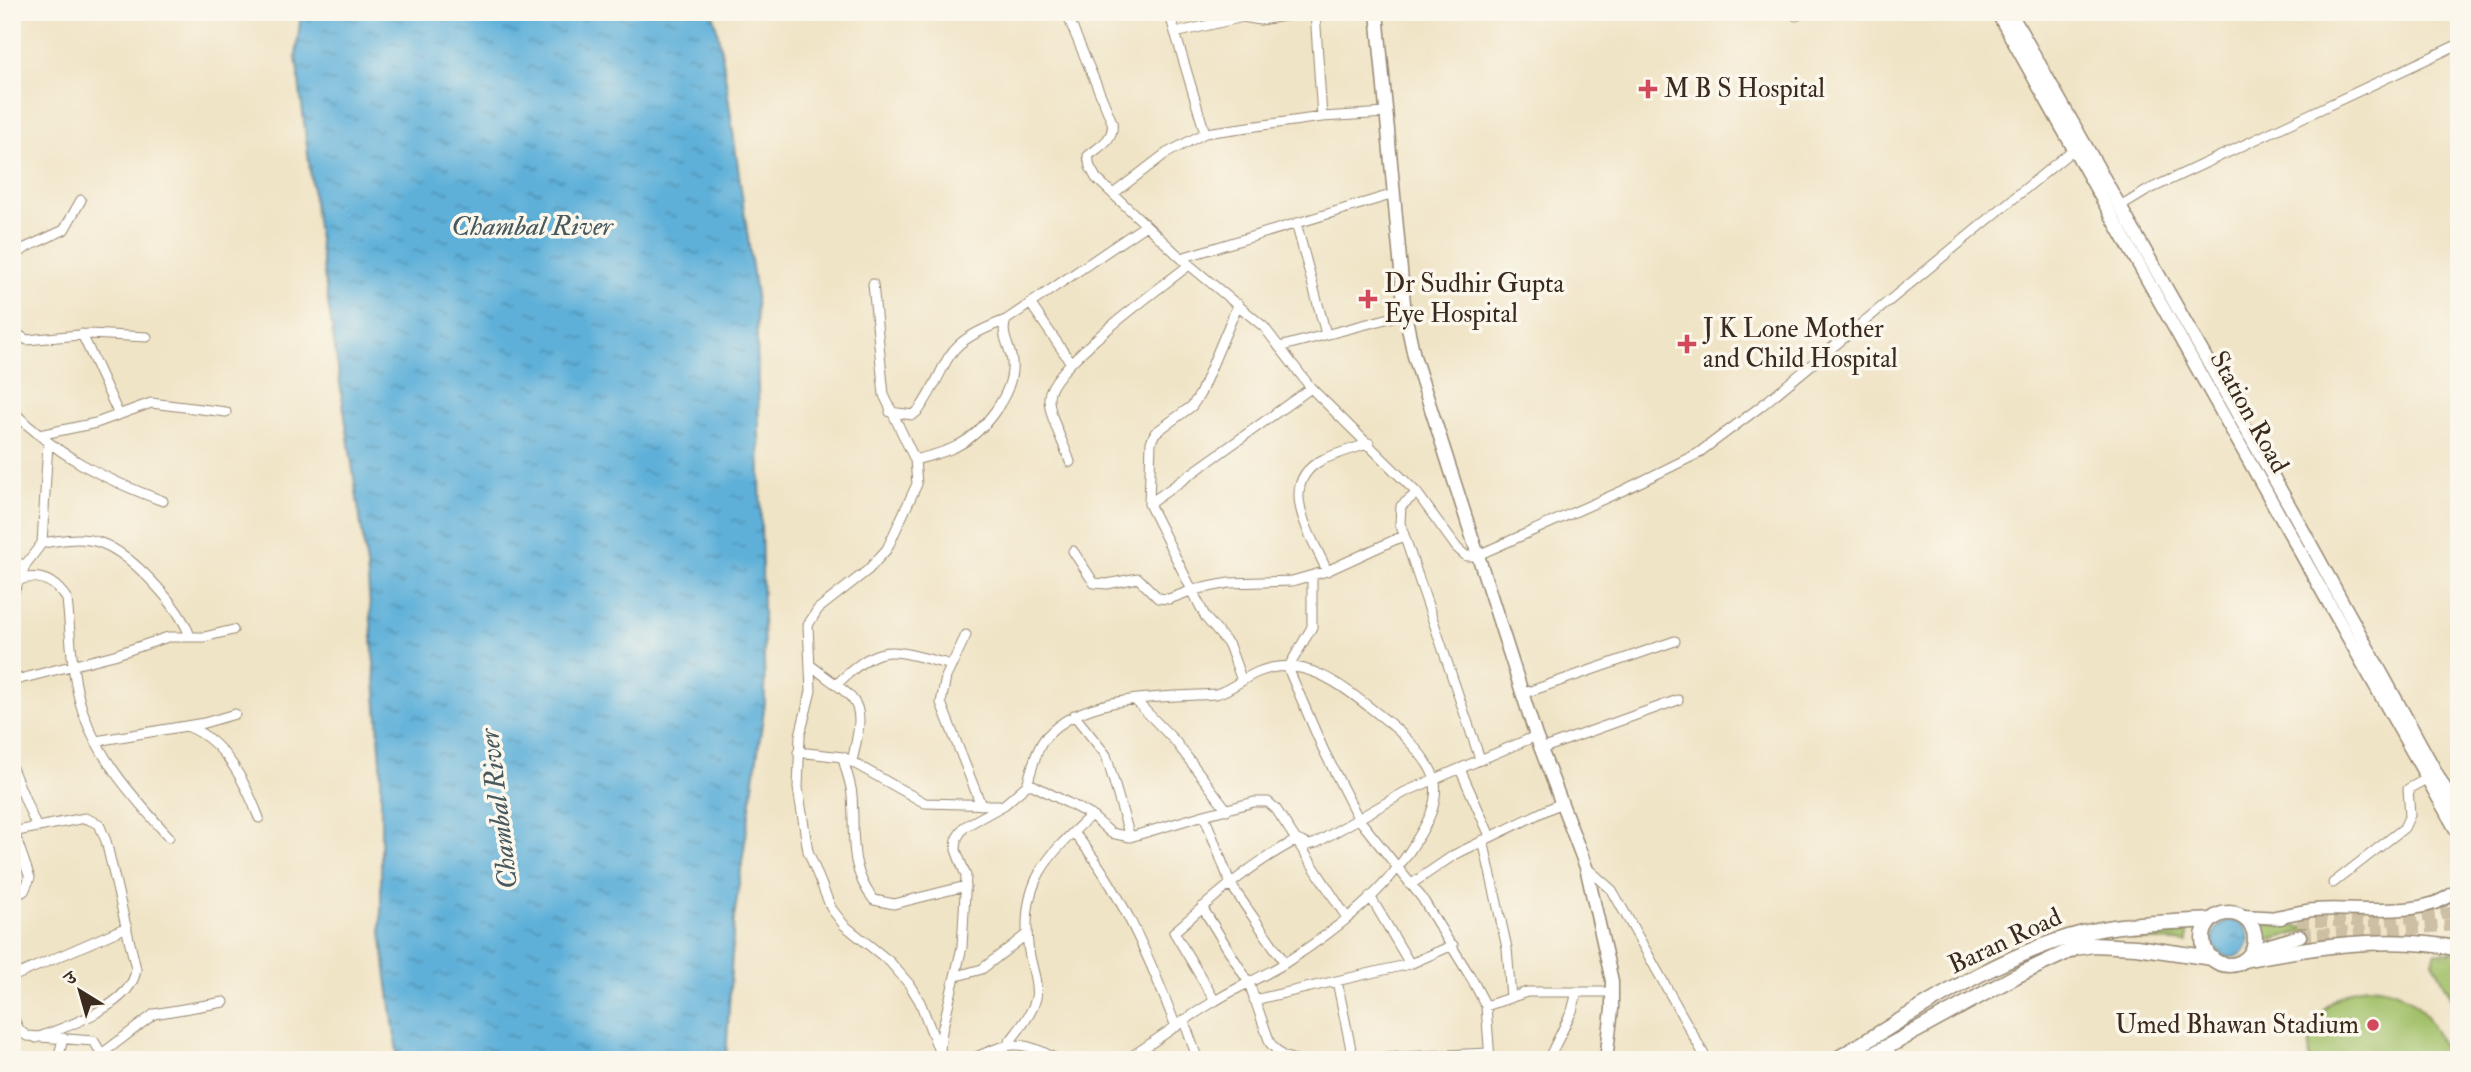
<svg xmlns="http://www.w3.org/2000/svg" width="2471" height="1072" viewBox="0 0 2471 1072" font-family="'IM FELL Double Pica','Noto Serif Devanagari',serif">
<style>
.grass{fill:url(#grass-tufts);stroke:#6e7543;stroke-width:2}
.garden{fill:#a1c068;stroke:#6e7543;stroke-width:2}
.water{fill:url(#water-ripples);stroke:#4c6d7c;stroke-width:2}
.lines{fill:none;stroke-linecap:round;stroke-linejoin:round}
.secondary-tunnel{stroke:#ccbfa4;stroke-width:12;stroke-dasharray:12 6;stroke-linecap:butt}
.street-casing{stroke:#968772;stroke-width:11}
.secondary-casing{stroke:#968772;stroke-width:15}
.primary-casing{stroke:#968772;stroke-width:17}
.street{stroke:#fff;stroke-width:9}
.secondary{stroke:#fff;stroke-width:12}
.primary{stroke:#fff;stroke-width:14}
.poi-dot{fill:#d1495b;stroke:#fbf7ec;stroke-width:2.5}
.labels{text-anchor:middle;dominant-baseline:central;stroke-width:7;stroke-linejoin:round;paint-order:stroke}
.poi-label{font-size:26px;fill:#3b2a1e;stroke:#fbf7ec;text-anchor:start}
.street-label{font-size:26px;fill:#3b2a1e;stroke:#fbf7ec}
.water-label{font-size:28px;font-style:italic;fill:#47595f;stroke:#fbf7ec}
</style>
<defs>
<pattern id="grass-tufts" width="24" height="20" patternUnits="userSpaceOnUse" patternTransform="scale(1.75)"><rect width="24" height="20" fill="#a1c068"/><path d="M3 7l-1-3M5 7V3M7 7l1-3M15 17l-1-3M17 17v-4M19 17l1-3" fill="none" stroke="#849c55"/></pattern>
<pattern id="water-ripples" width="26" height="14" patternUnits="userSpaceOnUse" patternTransform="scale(1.75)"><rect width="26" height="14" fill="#5eb0d9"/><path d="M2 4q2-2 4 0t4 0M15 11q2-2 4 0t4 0" fill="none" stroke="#4f8faf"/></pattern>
</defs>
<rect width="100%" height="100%" fill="#fbf7ec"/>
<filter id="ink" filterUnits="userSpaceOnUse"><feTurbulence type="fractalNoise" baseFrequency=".0143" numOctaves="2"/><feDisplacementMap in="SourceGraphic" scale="14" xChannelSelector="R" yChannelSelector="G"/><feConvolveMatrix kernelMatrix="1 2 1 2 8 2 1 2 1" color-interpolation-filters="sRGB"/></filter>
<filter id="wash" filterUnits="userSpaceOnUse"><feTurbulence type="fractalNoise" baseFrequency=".00686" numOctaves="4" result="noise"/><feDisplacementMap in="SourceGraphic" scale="28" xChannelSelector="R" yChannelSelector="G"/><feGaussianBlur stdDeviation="1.57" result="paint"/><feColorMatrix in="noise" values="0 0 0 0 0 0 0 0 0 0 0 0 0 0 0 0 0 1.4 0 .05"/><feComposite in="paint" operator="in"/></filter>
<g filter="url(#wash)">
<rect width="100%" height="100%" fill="#f0e4c6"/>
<path class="grass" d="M 2261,924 L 2316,928 L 2263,942 Z
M 2188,931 L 2188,943 L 2133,939 L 2134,937 Z
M 2436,952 L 2459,952 L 2459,1012 L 2433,961 Z"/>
<path class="garden" d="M 2367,986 C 2419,988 2429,1019 2449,1060 L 2310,1060 C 2306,1020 2330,994 2367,986 Z"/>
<path class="water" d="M 301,12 L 713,12 L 722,53 L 756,295 L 765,703 L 734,919 L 726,1060 L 398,1060 L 381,932 L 381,763 L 367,566 L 317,227 L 296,57 Z
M2213 939a18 18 0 1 1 36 0a18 18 0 1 1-36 0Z"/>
</g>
<g filter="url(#ink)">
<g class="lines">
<path class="secondary-tunnel" d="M 2297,921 L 2376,921 L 2459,912
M 2300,936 L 2459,925"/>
<g class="street-casing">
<path id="street" d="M 1066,12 L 1112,122 C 1115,139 1100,146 1088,156 L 1090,167 L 1096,178 L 1181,258 L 1264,327 L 1311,388 L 1417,493 L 1457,548 L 1466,556 L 1476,556 L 1624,490 L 1697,454 L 1760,407 L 2075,148
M 1169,12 L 1205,133
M 1315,12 L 1322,117
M 1796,16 L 1806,12
M 1175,33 L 1243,17 L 1260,20 L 1310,12
M 1113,194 L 1165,154 L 1205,133 L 1322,117 L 1386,113
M 2120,207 L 2148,190 L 2459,44
M 1296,223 L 1326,334
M 12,258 L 27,247 L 64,230 L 81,200
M 1181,258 L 1394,194
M 873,284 L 884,395 L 915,460 L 917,484 L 887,549 L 868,570 L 818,609 L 808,625 L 811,691 L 800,735 L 798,788 L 808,851 L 831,908 L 844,925 L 890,962 L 909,984 L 920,1002 L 939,1051
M 1030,303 L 1071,363
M 1238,304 L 1200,394 L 1192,406 L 1155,433 L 1151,442 L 1149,504 L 1206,618 L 1229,645 L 1242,681
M 12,331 L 27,340 L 89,334 L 147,337
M 82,334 L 119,415
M 1279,347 L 1405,314
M 12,410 C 55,455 106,480 163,501
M 890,412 L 913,415 L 919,410 C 955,357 937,346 1006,320
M 39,435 L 96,423 L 151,403 L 226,412
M 915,460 C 929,456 944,453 957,446 C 983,433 1015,393 1012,362 C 1011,347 1000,336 1006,320 L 1146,225
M 1070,462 C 1064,443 1048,415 1049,396 C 1052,365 1162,287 1189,265
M 1417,493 L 1401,506 L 1400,523 L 1480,759
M 1149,504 L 1311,388
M 42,543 C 61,540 82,536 101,543 C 132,554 179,606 190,636
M 1073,551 L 1094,583 L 1107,584 L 1138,578 L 1158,598 L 1169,599 L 1193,590 L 1229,583 L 1292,581 L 1327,571 L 1403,536
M 12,564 L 26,564
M 1327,571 C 1312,536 1275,484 1322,460 C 1337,453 1354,449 1369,443
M 1312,576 L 1312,627 L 1288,668 L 1323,749 L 1358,818 L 1422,898 L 1473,981 L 1486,1006 L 1490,1060
M 12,583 C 35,572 53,578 67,599 C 71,636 71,677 83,712 C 99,760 136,800 169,837
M 12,596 L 26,564 L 42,543 L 48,443
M 966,635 L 946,677 L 941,703 L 981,805
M 810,665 C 860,703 867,698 852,761
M 12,681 L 114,655 L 168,637 L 204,637 L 233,630
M 836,685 C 884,638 891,651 952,665
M 1522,694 L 1675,641
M 1136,701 L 1175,741 L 1227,810
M 1074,715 L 1106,755 L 1130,837
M 189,727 C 226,742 246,784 259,818
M 96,741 L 204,723 L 235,714
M 1541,749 L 1678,700
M 798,752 L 843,757 L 925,803 L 999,805
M 843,757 C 845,770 851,782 852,795 C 855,833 848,869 874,900 L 894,904 L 966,886
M 12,768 L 36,826
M 1460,769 L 1490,836
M 1027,785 C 1032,769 1036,748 1047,736 C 1087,693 1163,698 1216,694 C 1233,689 1243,678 1258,672 C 1306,652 1347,690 1382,717 C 1398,729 1432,761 1435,782 C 1438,804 1428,822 1416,841 C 1386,892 1335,931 1285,963 C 1263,977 1237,987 1215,1001 C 1184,1019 1156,1041 1126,1060
M 1204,815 L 1254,802 L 1268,802 L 1276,809 L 1347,918
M 12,832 L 85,818 L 99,824 L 106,841 L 136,969 C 133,1005 66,1027 36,1038
M 1073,832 C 1118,883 1152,963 1176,1027
M 1483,840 L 1507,948 L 1511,998
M 1586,867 L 1612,890 L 1707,1060
M 2333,883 L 2404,828 L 2410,815 L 2408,789 L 2428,778
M 1410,885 L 1454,855 L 1561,803
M 1370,896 L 1410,964
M 12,897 L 24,891 L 30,878 L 14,832
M 1202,907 L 1249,983 L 1270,1043 L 1282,1056 L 1295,1060
M 957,976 L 982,969 L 1027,934
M 12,977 L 127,927
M 1337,981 L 1353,1059
M 1254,1000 L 1410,964 L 1453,945
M 1215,1001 L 1174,932 C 1212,899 1251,863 1297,840 L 1309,845 L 1316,843 L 1405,792 L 1536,736
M 1486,1006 L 1527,992 L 1612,992
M 12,1016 L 20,1031 L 27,1036 L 94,1041 L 105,1060
M 1184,1021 L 1198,1060
M 1008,1044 C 1018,1030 1032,1015 1036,998 C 1039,981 1029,961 1028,944 C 1021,880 1048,856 1091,815
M 103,1053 L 154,1014 L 224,1002
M 58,1060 L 63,1038
M 939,1060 L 942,1031 L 962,947 L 966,876 L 956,850 L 957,838 L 964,827 L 1004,805 L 1027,785 L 1033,785 L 1091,815 L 1111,833 L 1130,837 L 1204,815 L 1231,885 L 1285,963
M 969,1060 C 1008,1043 1019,1037 1058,1060
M 1339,1060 L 1489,1053
M 1548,1060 L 1572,1011 L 1577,992"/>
</g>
<g class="secondary-casing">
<path id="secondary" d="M 1377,12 L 1405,314 L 1414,356 L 1536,736 L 1586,867 L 1612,981 L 1612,1009 L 1606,1060
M 1997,12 L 2459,835
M 2010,12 L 2293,512 L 2459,814
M 2243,916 L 2281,918
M 2276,917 C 2288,915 2301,911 2314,910 C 2354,906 2428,921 2459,888
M 2246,959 L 2266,946 L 2300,936"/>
</g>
<g class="primary-casing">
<path id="primary" d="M2203 939a26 26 0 1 1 52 0a26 26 0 1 1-52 0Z
M 2244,960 C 2310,947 2392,934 2459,949
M 1835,1060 C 1913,1014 1994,956 2083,933 C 2124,922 2169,923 2211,920
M 1863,1060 L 2016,976 L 2076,948 L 2093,945 L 2136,947 L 2212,958"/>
</g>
<use href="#street" class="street"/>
<use href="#secondary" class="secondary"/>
<use href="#primary" class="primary"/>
</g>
</g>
<g class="poi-dot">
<path d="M1644.5 78.5h7v7h7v7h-7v7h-7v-7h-7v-7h7z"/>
<path d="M1364.5 288.5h7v7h7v7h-7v7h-7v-7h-7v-7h7z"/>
<path d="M1683.5 333.5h7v7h7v7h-7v7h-7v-7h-7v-7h7z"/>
<circle cx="2373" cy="1025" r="7"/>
</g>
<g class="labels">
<g class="poi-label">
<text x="1664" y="89">M B S Hospital</text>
<text x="1384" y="284">Dr Sudhir Gupta<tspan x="1384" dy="30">Eye Hospital</tspan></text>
<text x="1703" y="329">J K Lone Mother<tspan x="1703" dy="30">and Child Hospital</tspan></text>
<text x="2359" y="1025" text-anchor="end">Umed Bhawan Stadium</text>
</g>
<g class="street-label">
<text transform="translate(2249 412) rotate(61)">Station Road</text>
<text transform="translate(2005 941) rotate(-25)">Baran Road</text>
</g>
<g class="water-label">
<text x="532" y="226">Chambal River</text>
<text transform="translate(499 809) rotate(-97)">Chambal River</text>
</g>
</g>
<rect width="2471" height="1072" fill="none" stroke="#fbf7ec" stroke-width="42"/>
<g transform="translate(80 991) rotate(323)" stroke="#fbf7ec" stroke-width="5" paint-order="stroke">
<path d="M0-5L12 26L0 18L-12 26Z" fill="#3b2a1e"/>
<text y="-10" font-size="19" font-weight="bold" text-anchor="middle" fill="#3b2a1e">उ</text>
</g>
</svg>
